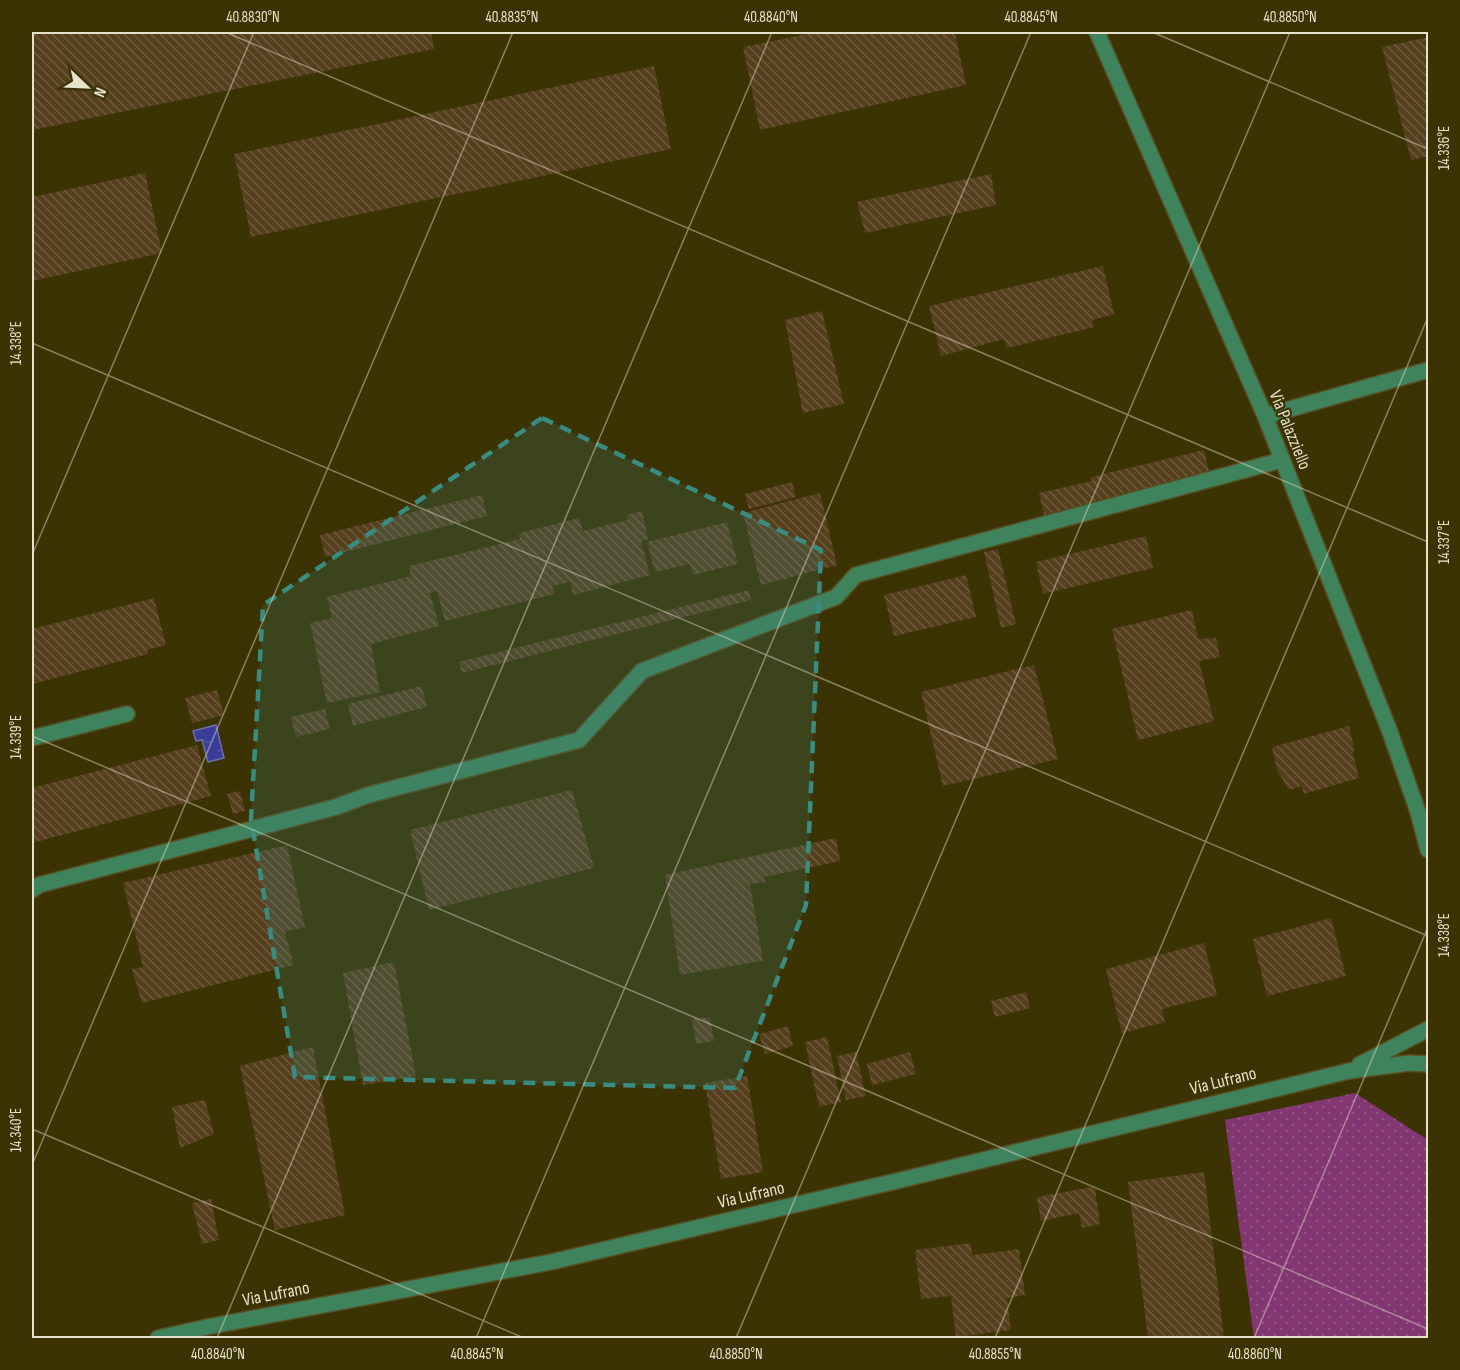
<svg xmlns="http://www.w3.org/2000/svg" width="1460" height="1370" viewBox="0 0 1460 1370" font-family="'Sofia Sans Condensed',sans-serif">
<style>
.grass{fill:url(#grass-dots)}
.water{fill:url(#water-ripples);stroke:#6e6ea7;stroke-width:1.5}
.building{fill:url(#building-back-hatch)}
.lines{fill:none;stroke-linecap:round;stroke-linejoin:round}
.minor-casing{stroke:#574f24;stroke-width:18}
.minor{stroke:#3f835c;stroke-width:15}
.marked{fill:#3a8c81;fill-opacity:0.2;stroke:#3a8c81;stroke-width:4.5;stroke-dasharray:12 8;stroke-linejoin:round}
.ticks{fill:none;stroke:#e7e2cb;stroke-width:1.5;stroke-opacity:0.45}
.labels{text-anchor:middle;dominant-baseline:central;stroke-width:4.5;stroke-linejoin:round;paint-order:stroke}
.street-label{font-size:18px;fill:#e7e2cb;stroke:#3c3304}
.neatline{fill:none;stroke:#e7e2cb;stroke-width:2}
.ticks-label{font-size:15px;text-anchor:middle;fill:#e7e2cb}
</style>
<defs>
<pattern id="grass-dots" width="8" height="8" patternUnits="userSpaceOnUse" patternTransform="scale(1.5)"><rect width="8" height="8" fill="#823672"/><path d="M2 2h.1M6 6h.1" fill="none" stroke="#945385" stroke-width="1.8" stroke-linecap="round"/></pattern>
<pattern id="water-ripples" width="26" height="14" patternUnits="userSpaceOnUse" patternTransform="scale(1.5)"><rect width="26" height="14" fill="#3a3d98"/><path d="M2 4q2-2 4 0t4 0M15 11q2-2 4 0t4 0" fill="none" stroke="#5659a5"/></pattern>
<pattern id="building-back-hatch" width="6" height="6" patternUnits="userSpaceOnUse" patternTransform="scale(1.5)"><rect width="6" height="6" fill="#553f1d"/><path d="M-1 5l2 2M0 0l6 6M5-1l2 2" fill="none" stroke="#6d5a3c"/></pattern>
</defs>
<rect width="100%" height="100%" fill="#3c3304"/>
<path class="grass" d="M 1355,1093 L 1428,1140 L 1428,1338 L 1254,1338 L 1225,1120 Z"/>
<path class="water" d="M 216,725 L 224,758 L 208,762 L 202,740 L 196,741 L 193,731 Z"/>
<path class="building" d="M 32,32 L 431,32 L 434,49 L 32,130 Z
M 817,32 L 955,32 L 966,85 L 760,130 L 743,47 Z
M 1428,37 L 1428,156 L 1411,160 L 1382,47 Z
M 654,66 L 671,149 L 251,237 L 234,154 Z
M 145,173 L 162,253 L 32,281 L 32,197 Z
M 991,174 L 996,205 L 865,233 L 857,202 Z
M 1103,266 L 1114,314 L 1092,320 L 1094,327 L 1007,348 L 1004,339 L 941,356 L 929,306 Z
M 822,311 L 844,404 L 803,413 L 785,320 Z
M 1204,450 L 1210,475 L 1044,515 L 1039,493 L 1092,481 L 1091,477 Z
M 792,482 L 796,497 L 749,509 L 745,494 Z
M 820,493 L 837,565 L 761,585 L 743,513 Z
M 482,495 L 487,516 L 325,557 L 320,535 Z
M 642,511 L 648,539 L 641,541 L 650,575 L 573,595 L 570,582 L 552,586 L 555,594 L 445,621 L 437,591 L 430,593 L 439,626 L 371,644 L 380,692 L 327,703 L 310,623 L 332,618 L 327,597 L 411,576 L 409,566 L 520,539 L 519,533 L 579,518 L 583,531 L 628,520 L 627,515 Z
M 727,522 L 738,564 L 693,575 L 690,564 L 655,572 L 647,542 Z
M 1146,536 L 1153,568 L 1043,594 L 1036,562 Z
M 998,549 L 1016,624 L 1001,628 L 984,552 Z
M 966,575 L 976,617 L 894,636 L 884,595 Z
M 749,590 L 751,600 L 462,673 L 459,662 Z
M 154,598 L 166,645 L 147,650 L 148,654 L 32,684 L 32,629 Z
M 1192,610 L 1198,639 L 1216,638 L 1220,657 L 1199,661 L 1214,721 L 1138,740 L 1112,629 Z
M 1034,665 L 1058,759 L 943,786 L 921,692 Z
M 422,686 L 427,707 L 353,726 L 348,704 Z
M 217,690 L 224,715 L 192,723 L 185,698 Z
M 325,709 L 330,729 L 296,737 L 291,717 Z
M 1349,726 L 1354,748 L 1353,754 L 1359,778 L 1304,794 L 1302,786 L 1289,790 L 1277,770 L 1272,747 Z
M 197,745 L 211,796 L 32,843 L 32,788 Z
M 572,790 L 594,868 L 429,910 L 410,830 Z
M 240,791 L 245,811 L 233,814 L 227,794 Z
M 836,838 L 840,861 L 764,877 L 766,882 L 750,884 L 763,961 L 680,975 L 665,875 Z
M 287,845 L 305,927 L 285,932 L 294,965 L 142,1003 L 132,969 L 143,967 L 123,883 Z
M 1331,918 L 1346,976 L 1267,996 L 1253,939 Z
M 1204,943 L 1217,995 L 1162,1009 L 1165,1022 L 1122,1033 L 1106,969 Z
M 394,962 L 416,1076 L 363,1085 L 343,973 Z
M 1026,992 L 1030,1008 L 995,1017 L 991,1001 Z
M 710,1017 L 714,1041 L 696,1044 L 692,1019 Z
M 788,1026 L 793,1046 L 765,1054 L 759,1034 Z
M 827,1037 L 841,1102 L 819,1107 L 805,1042 Z
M 313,1047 L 345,1215 L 275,1230 L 240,1066 Z
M 856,1052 L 866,1096 L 846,1100 L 837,1056 Z
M 910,1052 L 916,1074 L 872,1085 L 867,1064 Z
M 747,1076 L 763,1172 L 721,1179 L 705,1083 Z
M 205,1100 L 214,1134 L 180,1148 L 172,1107 Z
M 1204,1172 L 1224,1338 L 1148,1338 L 1128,1182 Z
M 1092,1187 L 1095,1188 L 1100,1224 L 1082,1228 L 1079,1213 L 1041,1221 L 1037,1197 Z
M 211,1199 L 219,1240 L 202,1244 L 192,1203 Z
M 971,1243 L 972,1255 L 1019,1249 L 1025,1295 L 1007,1298 L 1011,1330 L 956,1337 L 951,1296 L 921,1299 L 915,1250 Z"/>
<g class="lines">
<g class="minor-casing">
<path id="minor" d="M 1097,32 L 1265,416 L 1390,732 L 1418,812 L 1428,850
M 1265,416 L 1428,370
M 32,738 L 127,714
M 32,890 L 39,885 L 336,807 L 368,795 L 579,740 L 642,671 L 836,597 L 856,575 L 1282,460
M 1359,1065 L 1428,1029
M 158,1338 L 207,1327 L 551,1262 L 905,1179 L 1349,1071 L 1409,1063 L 1428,1064"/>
</g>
<use href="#minor" class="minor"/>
</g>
<path class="marked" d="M 542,418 L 821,550 L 806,905 L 735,1088 L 295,1077 L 251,819 L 263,605 Z"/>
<path class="ticks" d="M 225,32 L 1428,542M 1152,32 L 1428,149M 32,343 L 1428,936M 32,555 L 254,32M 32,736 L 1428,1329M 32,1129 L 524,1338M 32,1165 L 513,32M 217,1338 L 772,32M 476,1338 L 1031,32M 736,1338 L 1290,32M 995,1338 L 1428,317M 1254,1338 L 1428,927"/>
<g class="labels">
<g class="street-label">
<text transform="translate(1290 430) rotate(68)">Via Palazziello</text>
<text transform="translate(1223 1081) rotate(-14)">Via Lufrano</text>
<text transform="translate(751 1195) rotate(-13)">Via Lufrano</text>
<text transform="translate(276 1294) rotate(-11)">Via Lufrano</text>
</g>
</g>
<rect width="1460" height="1370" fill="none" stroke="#3c3304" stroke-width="66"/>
<g transform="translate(87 87) rotate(113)" stroke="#3c3304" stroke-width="4.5" paint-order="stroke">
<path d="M0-4.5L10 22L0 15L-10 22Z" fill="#e7e2cb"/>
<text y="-9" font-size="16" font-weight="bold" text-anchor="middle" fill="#e7e2cb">N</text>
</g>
<rect x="33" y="33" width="1394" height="1304" class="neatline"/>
<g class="ticks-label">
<text x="253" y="22">40.8830°N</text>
<text x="512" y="22">40.8835°N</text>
<text x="771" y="22">40.8840°N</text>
<text x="1031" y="22">40.8845°N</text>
<text x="1290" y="22">40.8850°N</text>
<text transform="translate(1444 148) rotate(-90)" y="5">14.336°E</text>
<text transform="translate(16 343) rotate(-90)" y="5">14.338°E</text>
<text transform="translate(1444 542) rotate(-90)" y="5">14.337°E</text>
<text transform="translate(16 737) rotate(-90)" y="5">14.339°E</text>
<text transform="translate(1444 935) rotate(-90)" y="5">14.338°E</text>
<text transform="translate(16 1130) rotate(-90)" y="5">14.340°E</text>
<text x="218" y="1359">40.8840°N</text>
<text x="477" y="1359">40.8845°N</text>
<text x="736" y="1359">40.8850°N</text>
<text x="995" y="1359">40.8855°N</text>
<text x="1255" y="1359">40.8860°N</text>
</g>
</svg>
